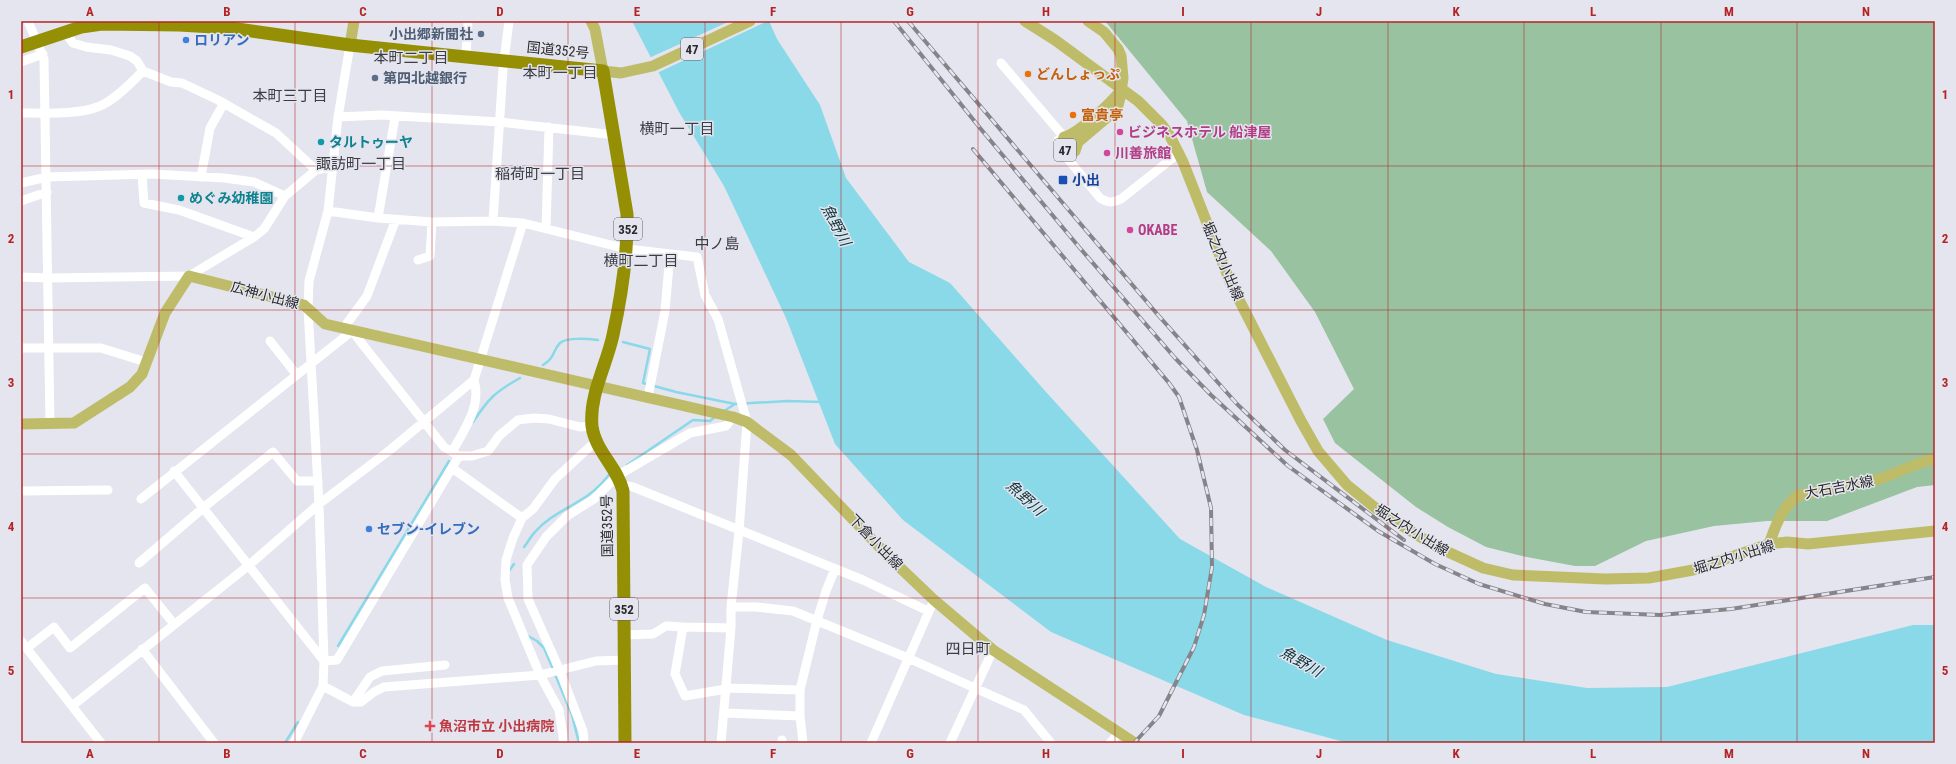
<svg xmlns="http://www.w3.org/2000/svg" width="1956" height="764" viewBox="0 0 1956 764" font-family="'Roboto Condensed','Noto Sans JP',sans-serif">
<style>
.green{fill:#98c2a0}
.water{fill:#89d9e8}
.pier{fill:#e4e5ee}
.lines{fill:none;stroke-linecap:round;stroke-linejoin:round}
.stream{stroke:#89d9e8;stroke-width:2.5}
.minor{stroke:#fff;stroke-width:9}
.major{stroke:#bfbc69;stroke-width:11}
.highway{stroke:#948f05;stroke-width:13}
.rail-casing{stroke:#84848a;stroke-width:4}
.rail{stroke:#e4e5ee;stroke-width:2.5;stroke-dasharray:8;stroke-linecap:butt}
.grid{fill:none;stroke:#b42425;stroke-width:1;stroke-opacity:0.55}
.service-dot{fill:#5c6f8a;stroke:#e4e5ee;stroke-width:1.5}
.shop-dot{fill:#3f7fe0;stroke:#e4e5ee;stroke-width:1.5}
.food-dot{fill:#e8710a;stroke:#e4e5ee;stroke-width:1.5}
.hotel-dot{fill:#d1479c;stroke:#e4e5ee;stroke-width:1.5}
.culture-dot{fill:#0f9aa8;stroke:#e4e5ee;stroke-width:1.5}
.transit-dot{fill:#1a4fb4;stroke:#e4e5ee;stroke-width:1.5}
.health-dot{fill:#e0444e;stroke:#e4e5ee;stroke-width:1.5}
.labels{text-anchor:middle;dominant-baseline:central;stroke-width:3;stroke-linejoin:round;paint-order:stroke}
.shield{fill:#e4e5ee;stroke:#626267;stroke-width:1}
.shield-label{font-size:13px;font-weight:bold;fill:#2a2a2d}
.service-label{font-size:14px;font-weight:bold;fill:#4e5e75;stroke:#e4e5ee;text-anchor:end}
.shop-label{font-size:14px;font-weight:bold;fill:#366cbe;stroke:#e4e5ee;text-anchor:start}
.street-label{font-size:14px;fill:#2a2a2d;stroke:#e4e5ee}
.food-label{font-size:14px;font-weight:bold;fill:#c56008;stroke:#e4e5ee;text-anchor:start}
.hotel-label{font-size:14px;font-weight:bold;fill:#b23c85;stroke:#e4e5ee;text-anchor:start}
.culture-label{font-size:14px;font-weight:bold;fill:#0d838f;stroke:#e4e5ee;text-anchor:start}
.transit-label{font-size:14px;font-weight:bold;fill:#164399;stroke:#e4e5ee;text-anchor:start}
.health-label{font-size:14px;font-weight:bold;fill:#be3a42;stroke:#e4e5ee;text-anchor:start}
.neighbourhood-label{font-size:15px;fill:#3c3c43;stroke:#e4e5ee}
.water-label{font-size:15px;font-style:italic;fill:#0c343a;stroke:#e4e5ee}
.neatline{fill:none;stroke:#b42425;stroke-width:1.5}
.grid-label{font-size:13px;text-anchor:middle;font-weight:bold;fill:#b42425}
</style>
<rect width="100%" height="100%" fill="#e4e5ee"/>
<path class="green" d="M 1105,21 L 1935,21 L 1935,485 L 1917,487 L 1827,521 L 1767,521 L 1714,526 L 1646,541 L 1595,566 L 1575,566 L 1522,556 L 1486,547 L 1448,527 L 1416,507 L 1335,443 L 1323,419 L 1354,389 L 1315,312 L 1271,251 L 1207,192 L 1187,121 Z"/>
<path class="water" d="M 632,21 L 769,21 L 777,39 L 820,105 L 846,178 L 909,262 L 950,283 L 1046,392 L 1180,539 L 1266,587 L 1387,640 L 1496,674 L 1587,688 L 1667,687 L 1913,625 L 1935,625 L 1935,743 L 1348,743 L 1244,715 L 1051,632 L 903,520 L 835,444 L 786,318 L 724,186 L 679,112 Z"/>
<path class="pier" d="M 730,21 L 768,21 L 657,73 L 649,58 Z"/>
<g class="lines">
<path class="stream" d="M 623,342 L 650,349 L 643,383 L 676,392 L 735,404 L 788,401 L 822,402
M 543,365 C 556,357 552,351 560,343 C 566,337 590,339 598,340
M 724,411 L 735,404
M 473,422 C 489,398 495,392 520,378
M 627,465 L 693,420 L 710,421 L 715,417
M 524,547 C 528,542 531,536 535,532 C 547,518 563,511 579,501 C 590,495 601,485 609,475
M 509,571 L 514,564
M 528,636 L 537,641 L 544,648 L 553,669
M 338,646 L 449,461
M 555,674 L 572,715 L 579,743
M 285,743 L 298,722"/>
<path class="minor" d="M 28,21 L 44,59 L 50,424
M 64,31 L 73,43 L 86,47 L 111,50 L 130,56 L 137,61 L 143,71 L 171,82 L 182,83 L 218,100 L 276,133 L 316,170
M 466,56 L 468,21
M 21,62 L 43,54
M 1001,63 L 1064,137 L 1058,140 L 1058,147 L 1100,198 C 1108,203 1112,203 1121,199 L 1179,153
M 21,113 C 44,113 79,115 100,106 C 115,100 132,82 143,71
M 338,117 L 382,115 L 500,122 L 615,135
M 142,175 L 144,203 L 179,210 L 254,237
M 201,177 L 210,128 L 224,103
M 21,183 L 47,177 L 152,174 L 224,178 L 254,182 L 285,196
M 21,201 L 47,192
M 328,211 L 378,218 L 432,222 L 493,221 L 523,223 L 627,249 L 697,257 L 705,295 L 718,319 L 747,422 L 739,531 L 731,607 L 731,628 L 721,743
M 378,218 L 395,117
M 493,221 L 503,69 L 509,21
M 546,229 L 549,127
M 418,260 L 430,256 L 432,222
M 21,277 L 48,278 L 189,276 L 254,237 L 264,229 L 285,196 L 316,170 L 332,167
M 343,329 L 367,296 L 396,219
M 270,341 L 296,374
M 21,348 L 101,348 L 146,362
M 648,397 L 665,311 L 670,254
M 452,452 C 464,430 482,406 474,380
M 452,468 L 522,518
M 174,471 L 324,661
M 622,485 L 633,487 L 863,580 L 928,611
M 21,491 L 108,490
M 141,499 L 352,331 L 444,447 L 459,456 L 472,456 L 488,451 L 499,436 L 518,420 L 534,418 L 549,419 L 580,427 L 592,426
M 139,563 L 203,508 L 273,452 L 297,481 L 318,481
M 731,607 L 756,607 L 793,611 L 908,658 L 1024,710 L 1051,743
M 624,635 L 653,634 L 666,626 L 683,627
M 21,641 L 101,743
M 27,648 L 54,627 L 70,648 L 145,588 L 174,624
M 142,649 L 214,743
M 324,661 L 337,660 L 459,456
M 323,686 L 353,702 L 361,702 L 374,692 L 384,687 L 540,675 L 596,661 L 624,660
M 726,688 L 800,690
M 726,689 L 685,696 L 675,674 L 683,627 L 731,628
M 353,702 L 370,677 L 382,671 L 445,665
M 72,706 L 248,566 L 319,504 L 390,450 L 474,380 L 523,223
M 724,713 L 800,716
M 294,743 L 323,686 L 324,661 L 319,504 L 308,309 L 309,281 L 328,211 L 338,117 L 350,45
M 564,743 L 559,710 L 540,675 L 508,598 L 505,580 L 506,560 L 513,538 L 522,518 L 533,509 L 555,479 L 596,441
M 584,743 L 583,731 L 560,671 L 528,599 L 527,565 L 546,537 L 567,516 L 594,499 L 617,476 L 690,433 L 726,426 L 733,417
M 782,743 L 782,740
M 803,743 L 800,716 L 800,690 L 817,620 L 826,591 L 835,569
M 871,743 L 934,600
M 950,743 L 993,650
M 1110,743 L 1119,733"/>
<path class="major" d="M 591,21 L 595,29 L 603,71 L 621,73 L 653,66 L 750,21
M 1025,21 L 1055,40 L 1138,101 L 1162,125 L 1170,136 L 1183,162 L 1231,284 L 1301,421 L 1318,451 L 1347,485 L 1383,514 L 1437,547 L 1483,568 L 1513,575 L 1605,579 L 1649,578 L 1693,570 L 1769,544 L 1787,542 L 1808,544 L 1935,531
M 1088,21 L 1104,32 L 1118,49 L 1121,56 L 1123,78 L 1120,98 L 1117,109 L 1078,142 L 1075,151 L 1066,150 L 1062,144 L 1064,137 C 1079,133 1111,103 1121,90
M 350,45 L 354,21
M 21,424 L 74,423 L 130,387 L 142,374 L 165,313 L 189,276 L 304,305 L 325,324 L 733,417 L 747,422 L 791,455 L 891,559 L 934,600 L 993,650 L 1135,743
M 1769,544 C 1776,525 1781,508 1799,495 L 1880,479 L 1920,463 L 1935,459"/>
<path class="highway" d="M 21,47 L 81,27 L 102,24 L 179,25 L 230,28 L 350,45 L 603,71 L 627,214 C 628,252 621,298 613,335 C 607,364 589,395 592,426 C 595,451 618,468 623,491 L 625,743"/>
<g class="rail-casing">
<path id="rail" d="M 894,21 L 980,128 L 1079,247 L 1175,358 L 1211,395 L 1288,466 L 1378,531 L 1435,564 L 1479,584 L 1545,604 L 1586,612 L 1660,615 L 1731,609 L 1935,577
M 908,21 L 1158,315 L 1237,404 L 1285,450 L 1404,540
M 973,149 L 1169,383 L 1179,397 L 1197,450 L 1211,508 L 1212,567 L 1204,615 L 1194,647 L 1159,716 L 1134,743"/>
</g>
<use href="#rail" class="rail"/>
</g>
<path class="grid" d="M 159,21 L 159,743M 295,21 L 295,743M 432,21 L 432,743M 568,21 L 568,743M 705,21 L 705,743M 841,21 L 841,743M 978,21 L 978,743M 1115,21 L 1115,743M 1251,21 L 1251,743M 1388,21 L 1388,743M 1524,21 L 1524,743M 1661,21 L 1661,743M 1797,21 L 1797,743M 21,166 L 1935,166M 21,310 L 1935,310M 21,454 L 1935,454M 21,598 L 1935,598"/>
<g class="service-dot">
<circle cx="481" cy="34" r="4"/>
<circle cx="375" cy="78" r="4"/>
</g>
<g class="shop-dot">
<circle cx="186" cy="40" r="4"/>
<circle cx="369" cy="529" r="4"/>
</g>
<g class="food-dot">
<circle cx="1028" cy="74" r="4"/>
<circle cx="1073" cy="115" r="4"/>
</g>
<g class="hotel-dot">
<circle cx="1120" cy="132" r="4"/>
<circle cx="1107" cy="153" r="4"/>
<circle cx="1130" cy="230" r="4"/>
</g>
<g class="culture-dot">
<circle cx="321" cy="142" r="4"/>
<circle cx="181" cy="198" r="4"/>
</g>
<rect class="transit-dot" x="1058" y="175" width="10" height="10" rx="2"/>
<path class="health-dot" d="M428 720h4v4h4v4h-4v4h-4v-4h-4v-4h4z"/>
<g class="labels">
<g class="shield">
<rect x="681" y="38" width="22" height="22" rx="3"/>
<rect x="1054" y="139" width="22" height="22" rx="3"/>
<rect x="614" y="218" width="28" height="22" rx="3"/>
<rect x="610" y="598" width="28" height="22" rx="3"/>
</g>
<g class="shield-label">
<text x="692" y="49">47</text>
<text x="1065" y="150">47</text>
<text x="628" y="229">352</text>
<text x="624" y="609">352</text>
</g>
<g class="service-label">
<text x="473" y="34">小出郷新聞社</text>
<text x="383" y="78" text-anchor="start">第四北越銀行</text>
</g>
<g class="shop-label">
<text x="194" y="40">ロリアン</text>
<text x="377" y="529">セブン-イレブン</text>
</g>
<g class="street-label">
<text transform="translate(558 50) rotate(6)">国道352号</text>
<text transform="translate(1223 261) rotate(67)">堀之内小出線</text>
<text transform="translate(265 295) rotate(15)">広神小出線</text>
<text transform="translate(1839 487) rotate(-11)">大石吉水線</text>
<text transform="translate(607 526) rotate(-91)">国道352号</text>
<text transform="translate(1412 530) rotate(32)">堀之内小出線</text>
<text transform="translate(876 542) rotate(46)">下倉小出線</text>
<text transform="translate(1734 557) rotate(-17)">堀之内小出線</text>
</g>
<g class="food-label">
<text x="1036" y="74">どんしょっぷ</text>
<text x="1081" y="115">富貴亭</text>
</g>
<g class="hotel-label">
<text x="1128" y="132">ビジネスホテル 船津屋</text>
<text x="1115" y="153">川善旅館</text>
<text x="1138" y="230">OKABE</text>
</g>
<g class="culture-label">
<text x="329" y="142">タルトゥーヤ</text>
<text x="189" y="198">めぐみ幼稚園</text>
</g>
<g class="transit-label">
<text x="1072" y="180">小出</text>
</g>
<g class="health-label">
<text x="439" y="726">魚沼市立 小出病院</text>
</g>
<g class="neighbourhood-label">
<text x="411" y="58">本町二丁目</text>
<text x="560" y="73">本町一丁目</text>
<text x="290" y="96">本町三丁目</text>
<text x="677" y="129">横町一丁目</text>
<text x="361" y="164">諏訪町一丁目</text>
<text x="540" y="174">稲荷町一丁目</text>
<text x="717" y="244">中ノ島</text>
<text x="641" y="261">横町二丁目</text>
<text x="968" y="649">四日町</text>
</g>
<g class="water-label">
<text transform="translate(836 225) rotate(62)">魚野川</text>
<text transform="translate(1025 498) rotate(42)">魚野川</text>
<text transform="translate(1301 662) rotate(30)">魚野川</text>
</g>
</g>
<rect width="1956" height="764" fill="none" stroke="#e4e5ee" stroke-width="44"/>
<rect x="22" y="22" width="1912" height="720" class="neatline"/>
<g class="grid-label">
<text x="90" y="16">A</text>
<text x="227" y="16">B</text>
<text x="363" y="16">C</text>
<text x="500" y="16">D</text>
<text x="637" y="16">E</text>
<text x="773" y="16">F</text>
<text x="910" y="16">G</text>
<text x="1046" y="16">H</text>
<text x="1183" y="16">I</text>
<text x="1319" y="16">J</text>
<text x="1456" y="16">K</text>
<text x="1593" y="16">L</text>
<text x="1729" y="16">M</text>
<text x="1866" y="16">N</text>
<text x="11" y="99">1</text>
<text x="1945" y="99">1</text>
<text x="11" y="243">2</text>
<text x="1945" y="243">2</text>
<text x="11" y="387">3</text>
<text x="1945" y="387">3</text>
<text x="11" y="531">4</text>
<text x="1945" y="531">4</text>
<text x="11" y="675">5</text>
<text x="1945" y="675">5</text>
<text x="90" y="758">A</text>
<text x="227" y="758">B</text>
<text x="363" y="758">C</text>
<text x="500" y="758">D</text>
<text x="637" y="758">E</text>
<text x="773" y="758">F</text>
<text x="910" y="758">G</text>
<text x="1046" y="758">H</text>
<text x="1183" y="758">I</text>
<text x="1319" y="758">J</text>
<text x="1456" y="758">K</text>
<text x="1593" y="758">L</text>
<text x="1729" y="758">M</text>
<text x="1866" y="758">N</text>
</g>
</svg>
